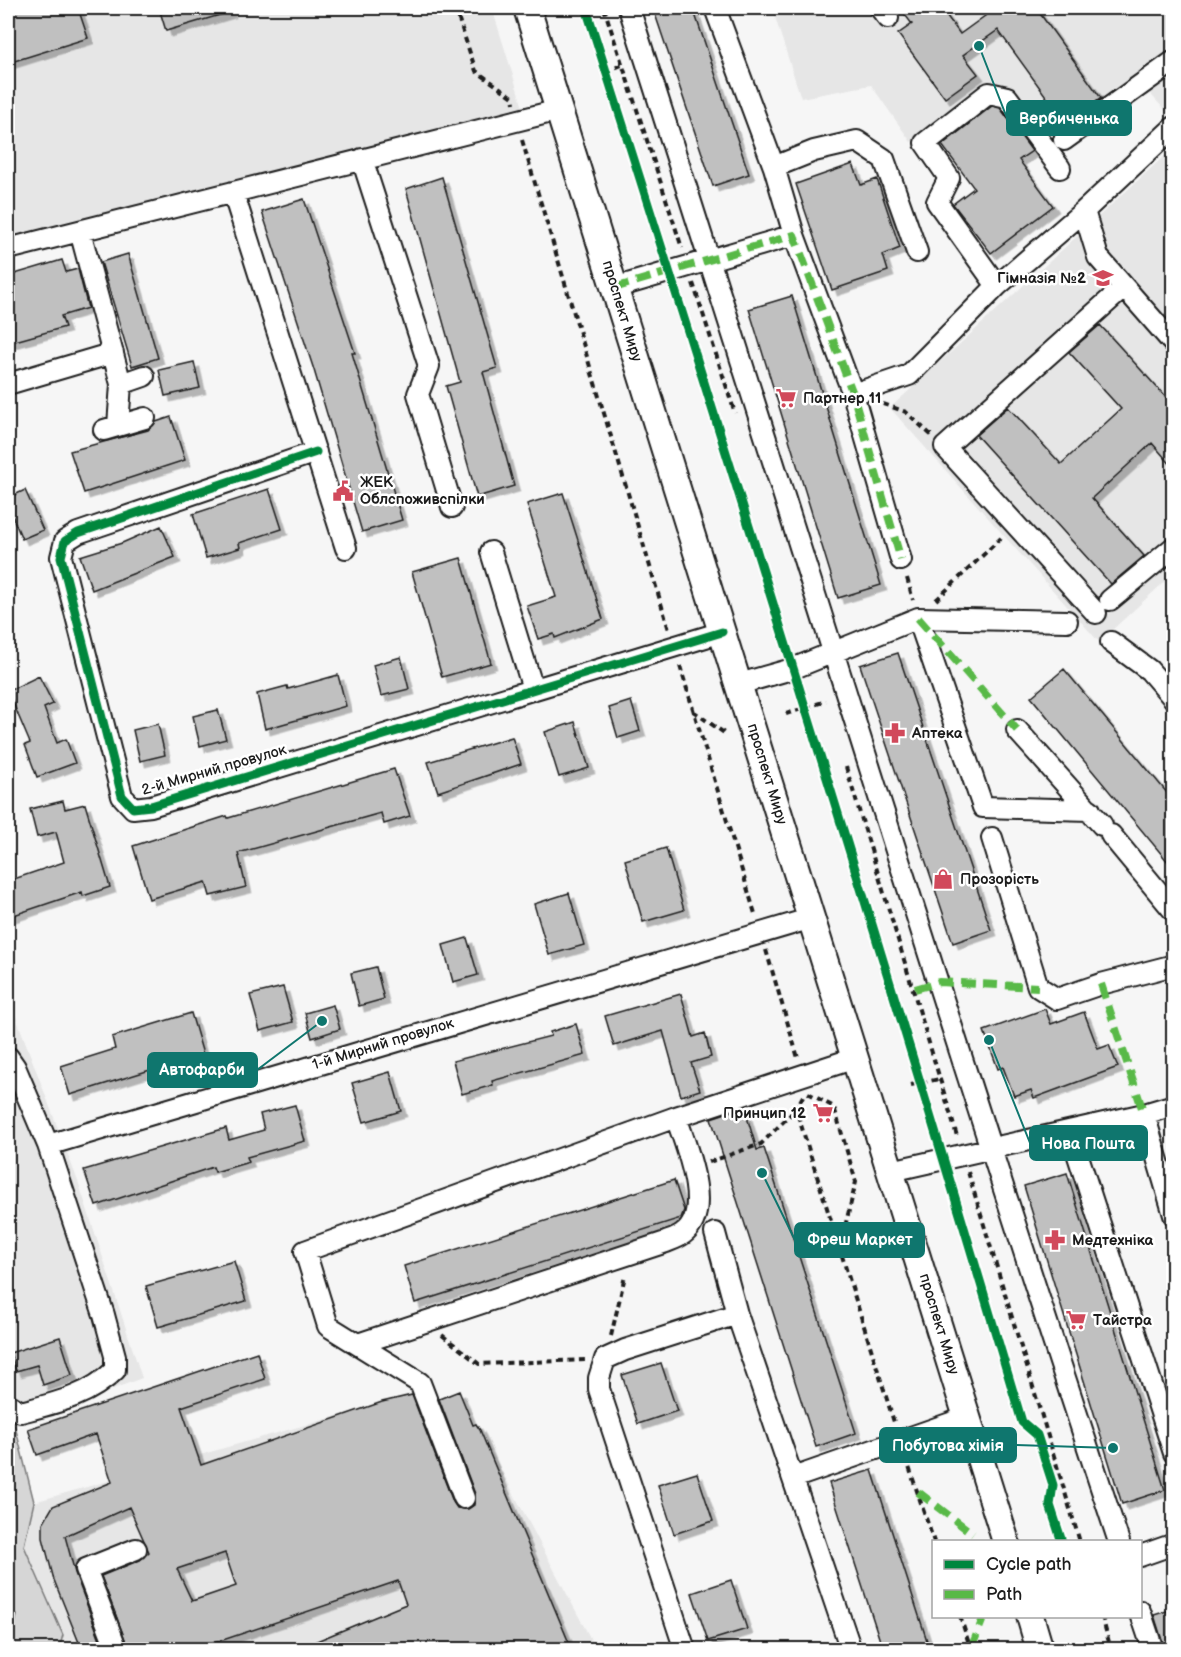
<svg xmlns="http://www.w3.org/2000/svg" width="1181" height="1657" viewBox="0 0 1181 1657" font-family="'Balsamiq Sans',sans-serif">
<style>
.built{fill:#e6e6e6}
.green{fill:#d6d6d6;stroke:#797979;stroke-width:1.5}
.water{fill:#acacac;stroke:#727272;stroke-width:1.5}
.building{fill:#c0c0c0;stroke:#1c1c1c;stroke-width:1.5;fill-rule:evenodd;filter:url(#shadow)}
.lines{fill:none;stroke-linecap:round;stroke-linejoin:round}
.minor-casing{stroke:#1c1c1c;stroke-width:24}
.major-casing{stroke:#1c1c1c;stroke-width:30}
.path{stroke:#1c1c1c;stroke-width:4;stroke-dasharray:6 4.5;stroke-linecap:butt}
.minor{stroke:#fff;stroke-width:20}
.major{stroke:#fff;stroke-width:26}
.quiet{stroke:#58b947;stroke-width:8;stroke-dasharray:15 8;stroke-linecap:butt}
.cycleway-casing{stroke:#fff;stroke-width:13}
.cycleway{stroke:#00873e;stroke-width:9}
.labels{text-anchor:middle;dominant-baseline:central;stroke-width:5;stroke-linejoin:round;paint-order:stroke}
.poi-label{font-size:15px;font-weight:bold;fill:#1c1c1c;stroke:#fff;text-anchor:start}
.street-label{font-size:15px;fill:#1c1c1c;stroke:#fff}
.leader{fill:none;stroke:#0f766e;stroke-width:2}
.callout-dot{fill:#0f766e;stroke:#fff;stroke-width:2}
.callout{fill:#0f766e;stroke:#0f766e;stroke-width:2}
.callout-label{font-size:16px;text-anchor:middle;font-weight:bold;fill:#fff}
</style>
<defs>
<filter id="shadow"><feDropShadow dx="5.5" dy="5.5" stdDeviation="0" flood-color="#0004"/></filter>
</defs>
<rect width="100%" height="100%" fill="#f6f6f6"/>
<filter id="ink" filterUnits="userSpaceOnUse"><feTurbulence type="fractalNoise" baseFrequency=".0167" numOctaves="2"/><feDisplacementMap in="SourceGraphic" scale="12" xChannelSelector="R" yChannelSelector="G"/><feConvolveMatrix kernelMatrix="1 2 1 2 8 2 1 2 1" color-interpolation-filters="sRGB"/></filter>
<g filter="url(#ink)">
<path class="built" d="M 8,8 L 492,8 L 524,111 L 8,239 Z
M 772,8 L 1173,8 L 1173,114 L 1171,117 L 1146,89 L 1058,150 L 1012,89 L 986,85 L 911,142 L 871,85 L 801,98 Z
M 1173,148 L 1173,574 L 1099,642 L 890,408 Z
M 8,996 L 79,1184 L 142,1378 L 15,1426 L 8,1422 Z
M 415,1394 L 438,1431 L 480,1430 L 596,1649 L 59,1649 L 63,1635 L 24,1546 L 34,1502 Z"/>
<path class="green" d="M 8,1422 L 15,1426 L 34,1502 L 24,1546 L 63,1635 L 59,1649 L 8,1649 Z"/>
<path class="water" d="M 8,1609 L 17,1615 L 9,1650 L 8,1649 Z"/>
<path class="building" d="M 8,8 L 78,8 L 88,38 L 8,63 Z
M 159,8 L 229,8 L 230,12 L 166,31 Z
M 653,8 L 693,8 L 749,174 L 713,186 Z
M 900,8 L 941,8 L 960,34 L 996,8 L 1036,8 L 1101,98 L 1066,124 L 998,30 L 963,55 L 978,74 L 945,98 L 898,34 L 912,24 Z
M 992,106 L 1000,108 L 1032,151 L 1019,160 L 1053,206 L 991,253 L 953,204 L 974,188 L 942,145 Z
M 853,164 L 861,185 L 877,179 L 900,248 L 883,255 L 888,271 L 832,290 L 796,184 Z
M 442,177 L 497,368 L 483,372 L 514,486 L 477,497 L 446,386 L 460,382 L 406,189 Z
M 304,199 L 355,353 L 352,353 L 402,520 L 362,532 L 314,370 L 262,212 Z
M 128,254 L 158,358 L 132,366 L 101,262 Z
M 62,260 L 66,272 L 78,269 L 88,308 L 61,316 L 65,327 L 8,343 L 8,276 Z
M 792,296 L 881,585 L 838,598 L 749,309 Z
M 1100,325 L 1173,405 L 1173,467 L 1152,443 L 1092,498 L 1144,556 L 1111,584 L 976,435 L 1008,407 L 1061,464 L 1121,409 L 1069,352 Z
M 194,362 L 200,388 L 165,396 L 159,370 Z
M 171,417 L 185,460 L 84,493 L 70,451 L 148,430 L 156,422 Z
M 269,489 L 282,529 L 239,543 L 240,548 L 206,558 L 193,514 Z
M 25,490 L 43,530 L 22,539 L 8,506 L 8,498 Z
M 563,493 L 603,619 L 555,638 L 554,634 L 538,639 L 527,606 L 556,597 L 527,504 Z
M 161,526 L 175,557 L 92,590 L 80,556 L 122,543 Z
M 461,558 L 491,663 L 442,677 L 412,572 Z
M 898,653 L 991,930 L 953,943 L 860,665 Z
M 401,657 L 409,689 L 381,696 L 373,665 Z
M 1064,669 L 1173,800 L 1173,868 L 1031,697 Z
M 338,675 L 346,706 L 265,729 L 257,694 L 287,686 L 288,689 Z
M 39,676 L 53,704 L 44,708 L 57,743 L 66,739 L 75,763 L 37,777 L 25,745 L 30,743 L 8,691 Z
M 631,701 L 640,731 L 618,738 L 609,708 Z
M 218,710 L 226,739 L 200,746 L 193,716 Z
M 575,722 L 589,768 L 559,777 L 545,732 Z
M 158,724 L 165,755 L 140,761 L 133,730 Z
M 512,737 L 521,764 L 438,792 L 428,762 Z
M 394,769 L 410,816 L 384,824 L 381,813 L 238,853 L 246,887 L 210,896 L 206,882 L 149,899 L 133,846 L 227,816 L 228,818 Z
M 63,801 L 65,809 L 85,804 L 110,887 L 83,896 L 82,892 L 8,917 L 8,881 L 64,862 L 56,832 L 37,837 L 30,809 Z
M 666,848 L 684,910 L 643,922 L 625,860 Z
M 569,893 L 584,945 L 549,955 L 534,904 Z
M 467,938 L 478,975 L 453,982 L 443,945 Z
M 376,967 L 384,999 L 359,1006 L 351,973 Z
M 283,987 L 293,1022 L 260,1031 L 250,995 Z
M 681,994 L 693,1037 L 705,1033 L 711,1057 L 691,1063 L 700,1090 L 681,1096 L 663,1031 L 614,1046 L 605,1016 Z
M 333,1005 L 340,1029 L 312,1038 L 305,1013 Z
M 1045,1009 L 1051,1024 L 1084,1012 L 1098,1049 L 1109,1045 L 1118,1067 L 1034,1098 L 1031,1090 L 1014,1096 L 1003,1067 L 998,1069 L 984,1031 Z
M 191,1013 L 205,1061 L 167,1071 L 166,1065 L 70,1095 L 61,1066 L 115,1049 L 112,1037 Z
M 576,1024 L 585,1055 L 492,1081 L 493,1085 L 462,1094 L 453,1061 L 551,1036 L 550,1032 Z
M 390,1072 L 401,1111 L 364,1122 L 352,1083 Z
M 295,1105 L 305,1141 L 247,1157 L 249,1162 L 215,1172 L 213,1167 L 96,1206 L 84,1170 L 226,1128 L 229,1140 L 264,1130 L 260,1114 Z
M 744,1107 L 757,1150 L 764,1148 L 856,1433 L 816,1447 L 711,1118 Z
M 1067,1173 L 1165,1490 L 1122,1504 L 1024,1186 Z
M 674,1180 L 684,1210 L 681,1218 L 415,1303 L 404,1266 Z
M 234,1261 L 246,1301 L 158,1327 L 146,1286 Z
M 60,1337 L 72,1375 L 43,1385 L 37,1365 L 16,1371 L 10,1353 Z
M 257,1352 L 265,1379 L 181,1407 L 201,1465 L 382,1402 L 412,1395 L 453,1502 L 457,1508 L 468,1509 L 474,1505 L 475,1494 L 439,1399 L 459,1391 L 473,1425 L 476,1424 L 480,1430 L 572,1650 L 295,1650 L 406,1604 L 398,1581 L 211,1644 L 213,1650 L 129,1650 L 101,1576 L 140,1560 L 149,1552 L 129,1507 L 65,1536 L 75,1573 L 104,1650 L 82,1650 L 54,1580 L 43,1538 L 43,1523 L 53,1506 L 112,1482 L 96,1434 L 37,1455 L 28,1429 ZM 225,1553 L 236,1586 L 192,1601 L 177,1569 Z
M 661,1363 L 677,1411 L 638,1424 L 622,1375 Z
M 872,1470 L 930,1650 L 883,1650 L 829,1483 Z
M 697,1473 L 713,1521 L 674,1534 L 658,1485 Z
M 731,1580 L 747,1629 L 708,1641 L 692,1593 Z
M 1173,1609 L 1173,1650 L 1165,1650 L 1154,1615 Z"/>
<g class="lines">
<g class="minor-casing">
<path id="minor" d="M 629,8 C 793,519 950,1032 1119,1542
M 715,8 L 774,167 L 794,235
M 880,8 L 888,18
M 1064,140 L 1174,61
M 362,159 L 429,366 L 418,394 L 452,507
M 774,167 L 814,151 L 857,141 L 884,159 L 917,252
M 233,192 L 346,548
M 1084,211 L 1098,257 L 1174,344
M 80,231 L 121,384 L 144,376
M 8,249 L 559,110
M 997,286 L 937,202 L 949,178 L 925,143 L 989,93 L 1007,97 L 1060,168
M 614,288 L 794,235 L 853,394 L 901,560
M 8,384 L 113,353
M 853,394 L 909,375 L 997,286 L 1084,211 L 1174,127
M 118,426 L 121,384
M 104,430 L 145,418
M 316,452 L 78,533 L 65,541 L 61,557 L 122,796 L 133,808 L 151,806 L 722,632
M 491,552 L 533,689
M 1110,600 L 1174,547
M 1096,613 L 945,447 L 1123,288
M 918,618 L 983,807 L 1090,810
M 1111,642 L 1149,670 L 1174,699
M 739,684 L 792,669 L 918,618 L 1067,621
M 1017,730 L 1102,825
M 1111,835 L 1174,911
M 992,838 L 1038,987 L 1057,999 L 1101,984 L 1174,965
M 8,1057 L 15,1067 L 48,1145 L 812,918
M 1144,1114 L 1174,1215
M 1070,1131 L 1174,1453
M 891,1171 L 1144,1114 L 1174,1105
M 715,1233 L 737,1314 L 851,1650
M 358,1344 L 666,1242 C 671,1240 678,1238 683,1234 C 714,1212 685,1144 676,1117
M 8,1404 L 21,1412 C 56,1403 89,1396 115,1370 L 115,1356 L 104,1315 L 48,1145
M 793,1478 L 968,1417
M 464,1498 L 420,1383 L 328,1326 L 305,1251 L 676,1117 L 855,1058
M 1140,1556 L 1174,1544
M 1140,1611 L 1153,1650
M 117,1650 L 86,1569 L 136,1549
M 685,1650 L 599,1389 L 599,1378 L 605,1359 L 625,1350 L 737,1314"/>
</g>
<g class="major-casing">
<path id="major" d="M 527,8 L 1006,1542
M 1030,1616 L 1040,1650"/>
</g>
<path class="path" d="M 455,8 L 476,71 L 513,97 L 514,103
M 604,8 L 682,248
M 606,71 L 622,65
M 522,140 L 669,630
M 693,283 L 735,413
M 883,404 L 906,412 L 931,435
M 907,578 L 913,600
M 936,600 L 1002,537
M 680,666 L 756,917
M 693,711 L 724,733
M 786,714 L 826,701
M 846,767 L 957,1136
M 766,950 L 798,1058
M 911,1085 L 939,1079
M 808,1093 L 834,1107 L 856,1182 L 839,1251
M 803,1096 L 796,1109 L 894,1422
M 709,1162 L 761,1144 L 796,1109
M 968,1172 L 1080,1542
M 442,1335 L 479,1364 L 586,1360
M 611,1336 L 625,1276
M 906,1458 L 934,1542
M 960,1616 L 971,1650
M 1102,1616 L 1111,1650"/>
<use href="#minor" class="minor"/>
<use href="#major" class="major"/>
<path class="quiet" d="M 614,288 L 794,235 L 853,394 L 901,560
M 918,618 L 1017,730
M 1101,984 L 1144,1114
M 915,989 L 939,982 L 1038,987
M 918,1492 L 973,1534
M 971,1649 L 984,1616"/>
<g class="cycleway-casing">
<path id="cycleway" d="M 586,8 C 735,478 882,949 1022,1422 L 1037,1435 L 1053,1485 L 1050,1505 L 1062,1542
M 316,452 L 78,533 L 65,541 L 61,557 L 122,796 L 133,808 L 151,806 L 722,632"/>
</g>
<use href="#cycleway" class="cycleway"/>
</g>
</g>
<defs>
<g id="school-bare" transform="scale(1.62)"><path d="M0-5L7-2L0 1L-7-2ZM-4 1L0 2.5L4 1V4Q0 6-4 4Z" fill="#d1495b" stroke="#fff" stroke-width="2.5" paint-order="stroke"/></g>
<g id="supermarket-bare" transform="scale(1.62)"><path d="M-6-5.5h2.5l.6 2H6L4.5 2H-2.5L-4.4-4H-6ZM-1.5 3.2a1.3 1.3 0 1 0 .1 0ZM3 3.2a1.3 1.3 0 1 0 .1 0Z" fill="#d1495b" stroke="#fff" stroke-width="2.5" paint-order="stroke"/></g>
<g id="civic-bare" transform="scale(1.62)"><path d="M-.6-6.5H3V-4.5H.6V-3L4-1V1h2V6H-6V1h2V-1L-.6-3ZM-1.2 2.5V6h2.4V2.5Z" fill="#d1495b" stroke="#fff" stroke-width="2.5" paint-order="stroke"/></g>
<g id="pharmacy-bare" transform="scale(1.62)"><path d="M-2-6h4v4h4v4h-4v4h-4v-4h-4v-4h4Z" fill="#d1495b" stroke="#fff" stroke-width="2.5" paint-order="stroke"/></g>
<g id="shop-bare" transform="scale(1.62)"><path d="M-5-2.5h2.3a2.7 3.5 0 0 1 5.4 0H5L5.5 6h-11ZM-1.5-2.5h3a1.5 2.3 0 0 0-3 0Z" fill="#d1495b" stroke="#fff" stroke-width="2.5" paint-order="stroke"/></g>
</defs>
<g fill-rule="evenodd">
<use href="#school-bare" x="1103" y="278"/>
<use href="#supermarket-bare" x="786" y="398"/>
<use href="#civic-bare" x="343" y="491"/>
<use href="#pharmacy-bare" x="895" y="733"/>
<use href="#shop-bare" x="943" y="879"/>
<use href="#supermarket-bare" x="823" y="1113"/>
<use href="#pharmacy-bare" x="1055" y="1240"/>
<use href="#supermarket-bare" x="1076" y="1320"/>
</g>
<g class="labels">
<g class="poi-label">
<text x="1086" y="278" text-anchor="end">Гімназія №2</text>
<text x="803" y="398">Партнер 11</text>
<text x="360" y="482">ЖЕК<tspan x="360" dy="17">Облспоживспілки</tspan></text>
<text x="912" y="733">Аптека</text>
<text x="960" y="879">Прозорість</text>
<text x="806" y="1113" text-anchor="end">Принцип 12</text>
<text x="1072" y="1240">Медтехніка</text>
<text x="1093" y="1320">Тайстра</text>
</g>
<g class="street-label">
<text transform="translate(622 311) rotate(73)">проспект Миру</text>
<text transform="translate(214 770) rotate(-16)">2-й Мирний провулок</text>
<text transform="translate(767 774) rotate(73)">проспект Миру</text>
<text transform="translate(383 1044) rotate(-17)">1-й Мирний провулок</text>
<text transform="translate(939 1324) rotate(73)">проспект Миру</text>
</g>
</g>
<path class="leader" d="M979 46L1007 118M322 1021L257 1070M989 1040L1030 1143M762 1173L795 1240M1113 1448L1016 1445"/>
<g class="callout-dot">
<circle cx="979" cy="46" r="6"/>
<circle cx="322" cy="1021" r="6"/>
<circle cx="989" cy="1040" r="6"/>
<circle cx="762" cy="1173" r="6"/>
<circle cx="1113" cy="1448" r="6"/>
</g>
<g class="callout">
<rect x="1007" y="101" width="124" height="34" rx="6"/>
<rect x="148" y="1053" width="109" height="34" rx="6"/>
<rect x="1030" y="1126" width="117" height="34" rx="6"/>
<rect x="795" y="1223" width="129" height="34" rx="6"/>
<rect x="880" y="1428" width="136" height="34" rx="6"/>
</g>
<g class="callout-label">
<text x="1069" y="124">Вербиченька</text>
<text x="202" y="1075">Автофарби</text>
<text x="1088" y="1149">Нова Пошта</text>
<text x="860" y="1245">Фреш Маркет</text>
<text x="948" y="1451">Побутова хімія</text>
</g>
<rect width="1181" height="1657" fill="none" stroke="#fff" stroke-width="30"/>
<rect x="15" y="15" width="1151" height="1627" fill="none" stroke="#1c1c1c" stroke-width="2" filter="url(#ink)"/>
<rect x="932" y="1540" width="210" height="78" fill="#ffffff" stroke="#a4a4a4" stroke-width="1.5"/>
<rect x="944" y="1560" width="30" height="9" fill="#00873e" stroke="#a4a4a4" stroke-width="1.5"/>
<text x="986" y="1570" font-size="18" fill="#1c1c1c">Cycle path</text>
<rect x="944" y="1590" width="30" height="9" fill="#58b947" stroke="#a4a4a4" stroke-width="1.5"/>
<text x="986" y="1600" font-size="18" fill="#1c1c1c">Path</text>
</svg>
